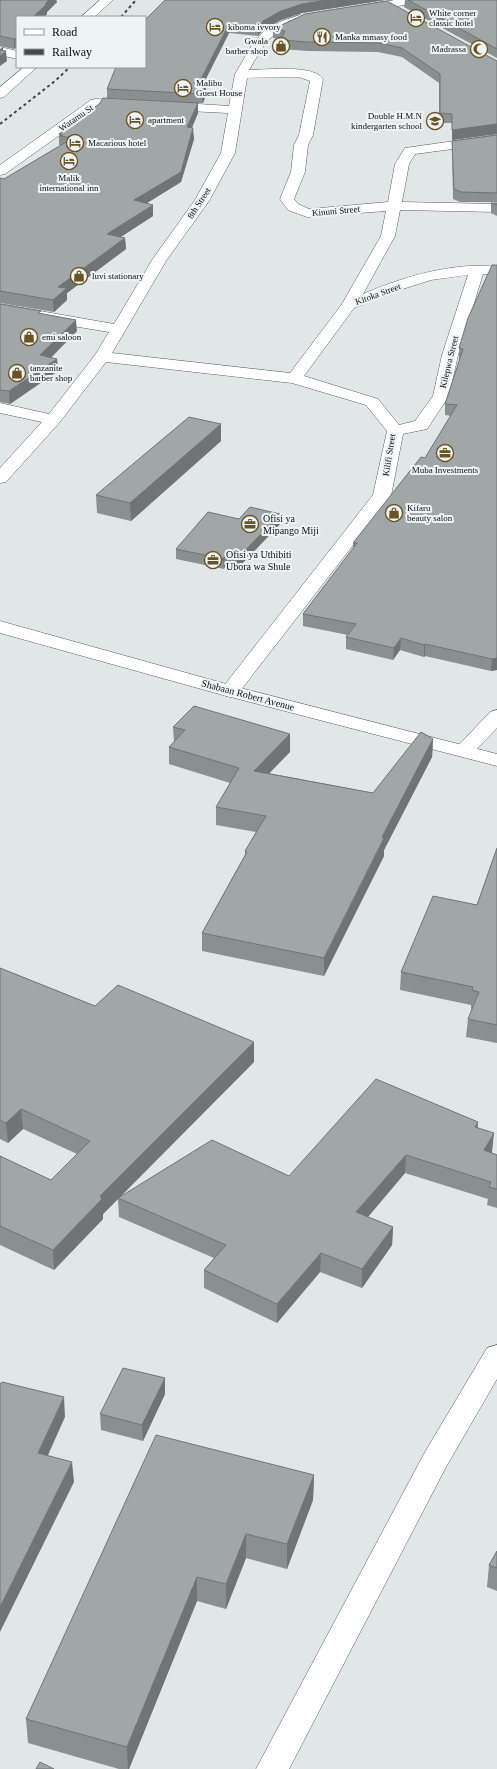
<svg xmlns="http://www.w3.org/2000/svg" width="497" height="1769" viewBox="0 0 497 1769" font-family="Georgia,serif">
<style>
.lines{fill:none;stroke-linecap:round;stroke-linejoin:round}
.street-casing{stroke:#5a5e5f;stroke-width:1}
.primary-casing{stroke:#5a5e5f;stroke-width:1}
.street{fill:#fff;fill-rule:evenodd}
.primary{fill:#fff;fill-rule:evenodd}
.rail{stroke:#454748;stroke-width:2;stroke-dasharray:3 3;stroke-linecap:butt}
.wall{fill:#8a8f8f}
.shaded-wall{fill:#717474}
.building{fill:#a1a6a6;stroke:#717474}
.labels{text-anchor:middle;dominant-baseline:central;stroke-width:4;stroke-linejoin:round;paint-order:stroke}
.far-poi-label{font-size:9px;fill:#0f1111;stroke:#eef3f5;text-anchor:start}
.far-street-label{font-size:9px;fill:#0f1111;stroke:#eef3f5}
.poi-label{font-size:10px;fill:#0f1111;stroke:#eef3f5;text-anchor:start}
.street-label{font-size:10px;fill:#0f1111;stroke:#eef3f5}
</style>
<rect width="100%" height="100%" fill="#e1e6e7"/>
<g class="lines">
<g class="street-casing">
<path id="street" d="M 100,0 L 113,0 L 94,17 L 81,17 Z
M 395,0 L 424,0 L 418,3 L 364,11 L 358,8 L 364,5 Z
M 300,15 L 304,17 L 306,19 C 302,25 280,30 273,36 C 262,45 256,59 249,70 C 267,70 313,64 323,79 L 313,135 L 308,145 L 305,172 L 294,199 L 298,204 L 309,209 L 388,202 L 395,164 L 405,148 L 497,135 L 497,143 L 415,154 L 409,164 L 402,202 L 497,204 L 497,212 L 400,210 L 395,236 L 363,294 C 405,276 451,263 497,266 L 497,274 L 483,274 L 458,355 L 449,396 L 427,429 L 403,434 L 391,496 L 237,695 L 230,697 L 223,695 L 220,691 L 223,687 L 373,495 L 387,431 L 366,405 L 292,383 L 106,362 L 59,423 L 6,482 L 0,483 L 0,468 L 42,422 L 0,413 L 0,403 L 49,414 L 95,355 L 109,332 L 0,314 L 0,304 L 114,324 L 152,260 L 195,200 L 221,153 L 228,113 L 168,110 L 163,109 L 162,106 L 163,103 L 168,102 L 229,106 L 235,74 L 252,45 L 264,31 L 282,21 ZM 299,77 L 310,81 L 299,135 L 294,145 L 291,172 L 280,199 L 288,210 L 307,217 L 386,211 L 381,236 L 342,304 L 290,373 L 112,353 L 166,261 L 209,201 L 235,153 L 247,78 ZM 468,275 L 442,355 L 433,396 L 415,421 L 399,425 L 378,399 L 304,376 L 354,308 L 387,294 L 431,280 Z
M 0,47 L 17,51 L 17,59 L 0,55 Z
M 24,67 L 37,67 L 4,97 L 0,98 L 0,87 Z
M 96,99 L 129,101 L 134,102 L 135,105 L 134,108 L 129,109 L 99,107 L 5,174 L 0,175 L 0,165 L 91,100 Z
M 497,710 L 497,728 L 471,755 L 464,757 L 457,755 L 454,751 L 457,747 L 490,712 Z
M 497,1345 L 497,1379 L 446,1467 L 289,1769 L 256,1769 L 425,1452 L 487,1348 Z"/>
</g>
<g class="primary-casing">
<path id="primary" d="M 0,621 L 237,687 L 497,754 L 497,766 L 223,695 L 0,633 Z"/>
</g>
<use href="#street" class="street"/>
<use href="#primary" class="primary"/>
<path class="rail" d="M 121,17 L 136,0
M 0,124 L 55,81 L 70,67"/>
</g>
<path class="wall" d="M 0,0 L 56,0 L 57,2 L 47,12 L 47,14 L 44,17 L 17,17 L 17,47 L 14,49 L 0,46 Z
M 165,0 L 385,0 L 302,13 L 281,20 L 263,30 L 258,36 L 229,33 L 203,85 L 206,95 L 203,103 L 198,103 L 198,113 L 192,128 L 194,139 L 181,182 L 147,203 L 153,216 L 120,237 L 125,238 L 126,249 L 67,293 L 67,300 L 54,312 L 0,303 L 0,178 L 4,179 L 61,145 L 59,145 L 59,134 L 159,101 L 107,98 L 107,89 L 147,19 Z
M 405,0 L 497,0 L 497,58 L 404,7 Z
M 305,14 L 497,61 L 497,134 L 452,140 L 452,123 L 439,123 L 439,83 L 402,57 L 378,52 L 308,51 L 281,49 L 281,39 L 273,38 L 273,29 Z
M 497,135 L 497,202 L 460,202 L 453,199 L 452,151 L 452,141 Z
M 491,203 L 497,203 L 497,216 L 491,213 Z
M 497,255 L 497,670 L 491,671 L 425,656 L 424,657 L 400,650 L 393,660 L 346,649 L 346,637 L 348,635 L 303,626 L 303,614 L 353,549 L 353,543 L 425,458 L 451,416 L 445,415 L 445,404 L 460,359 L 459,359 L 459,348 L 497,265 Z
M 0,304 L 41,314 L 77,331 L 51,358 L 57,359 L 58,371 L 10,404 L 0,402 Z
M 221,424 L 221,441 L 131,521 L 97,513 L 96,495 Z
M 280,514 L 280,524 L 237,569 L 225,566 L 224,569 L 176,559 L 176,549 L 239,519 Z
M 173,727 L 290,734 L 290,752 L 268,773 L 373,793 L 433,739 L 432,757 L 384,850 L 384,856 L 324,976 L 202,951 L 202,933 L 245,855 L 245,851 L 256,832 L 216,825 L 216,807 L 230,783 L 169,764 L 169,747 L 174,742 Z
M 497,848 L 497,1043 L 466,1037 L 468,1019 L 472,1009 L 471,1009 L 471,1005 L 400,990 L 401,972 L 477,905 Z
M 0,968 L 95,1006 L 254,1042 L 254,1062 L 119,1198 L 289,1176 L 478,1128 L 492,1152 L 492,1153 L 497,1155 L 497,1208 L 487,1205 L 488,1199 L 405,1173 L 368,1217 L 393,1227 L 392,1245 L 362,1288 L 320,1272 L 277,1323 L 204,1288 L 204,1270 L 214,1258 L 119,1217 L 118,1199 L 103,1214 L 103,1219 L 54,1270 L 0,1245 L 0,1156 L 51,1180 L 77,1154 L 23,1129 L 8,1143 L 0,1139 Z
M 165,1394 L 143,1441 L 101,1430 L 100,1414 Z
M 314,1475 L 313,1500 L 287,1569 L 246,1558 L 226,1609 L 197,1601 L 129,1769 L 119,1769 L 28,1743 L 26,1719 Z
M 497,1551 L 497,1591 L 487,1587 L 489,1565 Z"/>
<path class="shaded-wall" d="M 49,0 L 56,0 L 57,2 L 47,12 L 47,14 L 44,17 L 33,17 Z
M 327,0 L 385,0 L 302,13 L 281,20 L 263,30 L 258,36 L 258,28 L 263,21 L 281,11 L 302,4 Z
M 229,24 L 229,33 L 198,94 L 198,85 Z
M 17,37 L 17,47 L 14,49 L 14,39 Z
M 3,47 L 3,53 L 6,51 L 7,61 L 0,66 L 0,49 Z
M 206,85 L 206,95 L 203,103 L 202,94 Z
M 198,103 L 198,113 L 187,138 L 187,127 Z
M 497,124 L 497,134 L 452,140 L 452,130 Z
M 193,128 L 194,139 L 181,182 L 134,211 L 134,200 Z
M 153,205 L 153,216 L 107,246 L 107,234 Z
M 125,238 L 126,249 L 67,293 L 67,300 L 54,312 L 53,300 L 58,287 Z
M 76,320 L 77,331 L 41,367 L 40,355 Z
M 57,359 L 58,371 L 10,404 L 9,391 Z
M 221,424 L 221,441 L 131,521 L 130,503 Z
M 280,514 L 280,524 L 237,569 L 237,559 Z
M 225,556 L 225,566 L 224,569 L 223,559 Z
M 401,638 L 400,650 L 393,660 L 394,648 Z
M 425,644 L 425,656 L 424,657 L 424,645 Z
M 497,658 L 497,670 L 491,671 L 492,659 Z
M 290,734 L 290,752 L 254,789 L 254,771 Z
M 433,739 L 432,757 L 384,850 L 384,856 L 324,976 L 324,958 L 382,837 Z
M 254,1042 L 254,1062 L 103,1214 L 103,1219 L 54,1270 L 53,1250 L 100,1196 Z
M 21,1109 L 23,1129 L 8,1143 L 6,1123 Z
M 478,1122 L 477,1140 L 475,1127 Z
M 494,1133 L 492,1152 L 482,1168 L 484,1150 Z
M 406,1155 L 405,1173 L 356,1231 L 356,1212 Z
M 393,1227 L 392,1245 L 362,1288 L 362,1269 Z
M 321,1253 L 320,1272 L 277,1323 L 277,1304 Z
M 165,1378 L 165,1394 L 143,1441 L 142,1425 Z
M 64,1397 L 65,1417 L 40,1473 L 38,1453 Z
M 72,1462 L 74,1482 L 0,1632 L 0,1607 Z
M 314,1475 L 313,1500 L 287,1569 L 287,1544 Z
M 246,1534 L 246,1558 L 226,1609 L 226,1584 Z
M 197,1577 L 197,1601 L 129,1769 L 128,1769 L 127,1747 Z"/>
<path class="building" d="M 0,0 L 49,0 L 45,4 L 47,4 L 33,17 L 17,17 L 17,37 L 14,39 L 0,36 Z
M 165,0 L 327,0 L 302,4 L 281,11 L 263,21 L 258,28 L 229,24 L 198,85 L 206,85 L 202,94 L 107,89 L 116,67 L 145,67 L 145,20 Z
M 408,0 L 497,0 L 497,49 Z
M 387,1 L 497,61 L 497,124 L 452,130 L 452,114 L 440,113 L 440,74 L 402,48 L 379,43 L 308,42 L 281,40 L 285,31 L 273,29 L 305,14 Z
M 0,50 L 6,51 L 0,56 Z
M 103,98 L 198,103 L 187,127 L 193,128 L 181,172 L 134,200 L 153,205 L 107,234 L 125,238 L 58,287 L 67,288 L 53,300 L 0,291 L 0,178 L 4,179 L 73,138 L 60,136 L 63,135 L 59,134 L 84,114 L 89,112 L 100,103 Z
M 497,135 L 497,193 L 461,192 L 454,189 L 452,141 Z
M 491,203 L 497,203 L 497,205 Z
M 492,265 L 497,265 L 497,658 L 492,659 L 425,644 L 424,645 L 401,638 L 394,648 L 346,637 L 356,624 L 303,614 L 357,543 L 353,543 L 421,457 L 425,458 L 457,405 L 445,404 L 463,349 L 459,348 L 468,318 Z
M 0,304 L 41,311 L 38,313 L 76,320 L 40,355 L 57,359 L 9,391 L 0,390 Z
M 189,417 L 221,424 L 130,503 L 96,495 Z
M 250,507 L 280,514 L 237,559 L 225,556 L 223,559 L 176,549 L 208,512 L 239,519 Z
M 194,706 L 290,734 L 254,771 L 373,793 L 421,732 L 433,739 L 382,837 L 384,838 L 324,958 L 202,933 L 247,852 L 245,851 L 266,816 L 216,807 L 239,768 L 169,747 L 185,730 L 173,727 Z
M 497,848 L 497,1025 L 468,1019 L 479,992 L 472,990 L 473,987 L 401,972 L 433,896 L 477,905 Z
M 0,968 L 95,1006 L 118,985 L 254,1042 L 100,1196 L 102,1199 L 53,1250 L 0,1226 L 0,1156 L 51,1180 L 90,1141 L 21,1109 L 6,1123 L 0,1120 Z
M 376,1079 L 478,1122 L 475,1127 L 494,1133 L 484,1150 L 497,1155 L 497,1189 L 489,1187 L 491,1182 L 406,1155 L 356,1212 L 393,1227 L 362,1269 L 321,1253 L 277,1304 L 204,1270 L 226,1245 L 118,1198 L 212,1140 L 289,1176 Z
M 123,1368 L 165,1378 L 142,1425 L 100,1414 Z
M 2,1382 L 64,1397 L 38,1453 L 72,1462 L 0,1607 L 0,1384 Z
M 156,1435 L 314,1475 L 287,1544 L 246,1534 L 226,1584 L 197,1577 L 127,1747 L 26,1719 Z
M 497,1551 L 497,1568 L 489,1565 Z
M 40,1762 L 54,1769 L 36,1769 Z"/>
<defs>
<g id="hotel-ring" transform="scale(0.9)"><circle r="9.5" fill="#eef3f5" stroke="#6a5323" stroke-width="1.5"/><path d="M-6-4.5h1.5V1H6V5H4.5V3h-9V5H-6ZM-4 0a1.8 1.8 0 1 1 3.6 0ZM.5 0V-2.5h3Q6-2.5 6 0Z" fill="#6a5323"/></g>
<g id="restaurant-ring" transform="scale(0.9)"><circle r="9.5" fill="#eef3f5" stroke="#6a5323" stroke-width="1.5"/><path d="M-5-6h1v4h1v-4h1v4h1v-4h1v5L-1.5 .5V6h-2V.5L-5-1ZM5-6V6H3V1.5H1.5Q1.5-4 5-6Z" fill="#6a5323"/></g>
<g id="shop-ring" transform="scale(0.9)"><circle r="9.5" fill="#eef3f5" stroke="#6a5323" stroke-width="1.5"/><path d="M-5-2.5h2.3a2.7 3.5 0 0 1 5.4 0H5L5.5 6h-11ZM-1.5-2.5h3a1.5 2.3 0 0 0-3 0Z" fill="#6a5323"/></g>
<g id="mosque-ring" transform="scale(0.9)"><circle r="9.5" fill="#eef3f5" stroke="#6a5323" stroke-width="1.5"/><path d="M3.5-4.9A6 6 0 1 0 3.5 4.9A5 5 0 1 1 3.5-4.9Z" fill="#6a5323"/></g>
<g id="school-ring" transform="scale(0.9)"><circle r="9.5" fill="#eef3f5" stroke="#6a5323" stroke-width="1.5"/><path d="M0-5L7-2L0 1L-7-2ZM-4 1L0 2.5L4 1V4Q0 6-4 4Z" fill="#6a5323"/></g>
<g id="office-ring" transform="scale(0.9)"><circle r="9.5" fill="#eef3f5" stroke="#6a5323" stroke-width="1.5"/><path d="M-6-3h4V-5.5h4V-3h4V5H-6ZM-1-4.5V-3h2v-1.5ZM-6 0V1H6V0Z" fill="#6a5323"/></g>
</defs>
<g fill-rule="evenodd">
<use href="#hotel-ring" x="416" y="18"/>
<use href="#hotel-ring" x="215" y="27"/>
<use href="#restaurant-ring" x="322" y="37"/>
<use href="#shop-ring" x="281" y="46"/>
<use href="#mosque-ring" x="479" y="49"/>
<use href="#hotel-ring" x="183" y="88"/>
<use href="#hotel-ring" x="135" y="120"/>
<use href="#school-ring" x="435" y="121"/>
<use href="#hotel-ring" x="75" y="143"/>
<use href="#hotel-ring" x="69" y="161"/>
<use href="#shop-ring" x="79" y="276"/>
<use href="#shop-ring" x="29" y="337"/>
<use href="#shop-ring" x="17" y="373"/>
<use href="#office-ring" x="445" y="453"/>
<use href="#shop-ring" x="394" y="513"/>
<use href="#office-ring" x="250" y="524"/>
<use href="#office-ring" x="213" y="560"/>
</g>
<g class="labels">
<g class="far-poi-label">
<text x="429" y="13">White corner<tspan x="429" dy="10">classic hotel</tspan></text>
<text x="228" y="27">kiboma ivvory</text>
<text x="335" y="37">Manka mmasy food</text>
<text x="268" y="41" text-anchor="end">Gwala<tspan x="268" dy="10">barber shop</tspan></text>
<text x="466" y="49" text-anchor="end">Madrassa</text>
<text x="196" y="83">Malibu<tspan x="196" dy="10">Guest House</tspan></text>
<text x="422" y="116" text-anchor="end">Double H.M.N<tspan x="422" dy="10">kindergarten school</tspan></text>
<text x="148" y="120">apartment</text>
<text x="88" y="143">Macarious hotel</text>
<text x="69" y="178" text-anchor="middle">Malik<tspan x="69" dy="10">international inn</tspan></text>
<text x="92" y="276">luvi stationary</text>
<text x="42" y="337">emi saloon</text>
<text x="30" y="368">tanzanite<tspan x="30" dy="10">barber shop</tspan></text>
<text x="445" y="470" text-anchor="middle">Muba Investments</text>
<text x="407" y="508">Kifaru<tspan x="407" dy="10">beauty salon</tspan></text>
</g>
<g class="far-street-label">
<text transform="translate(76 118) rotate(-35)">Watamu St</text>
<text transform="translate(199 203) rotate(-57)">8th Street</text>
<text transform="translate(336 211) rotate(-5)">Kinuni Street</text>
<text transform="translate(378 294) rotate(-20)">Kitoka Street</text>
<text transform="translate(449 362) rotate(-76)">Kilepwa Street</text>
<text transform="translate(389 455) rotate(-81)">Kilifi Street</text>
</g>
<g class="poi-label">
<text x="263" y="518">Ofisi ya<tspan x="263" dy="12">Mipango Miji</tspan></text>
<text x="226" y="554">Ofisi ya Uthibiti<tspan x="226" dy="12">Ubora wa Shule</tspan></text>
</g>
<g class="street-label">
<text transform="translate(248 695) rotate(15)">Shabaan Robert Avenue</text>
</g>
</g>
<rect x="16" y="16" width="130" height="52" fill="#eef3f5" stroke="#95999a"/>
<rect x="24" y="29" width="20" height="6" fill="#ffffff" stroke="#95999a"/>
<text x="52" y="36" font-size="12" fill="#0f1111">Road</text>
<rect x="24" y="49" width="20" height="6" fill="#454748" stroke="#95999a"/>
<text x="52" y="56" font-size="12" fill="#0f1111">Railway</text>
</svg>
